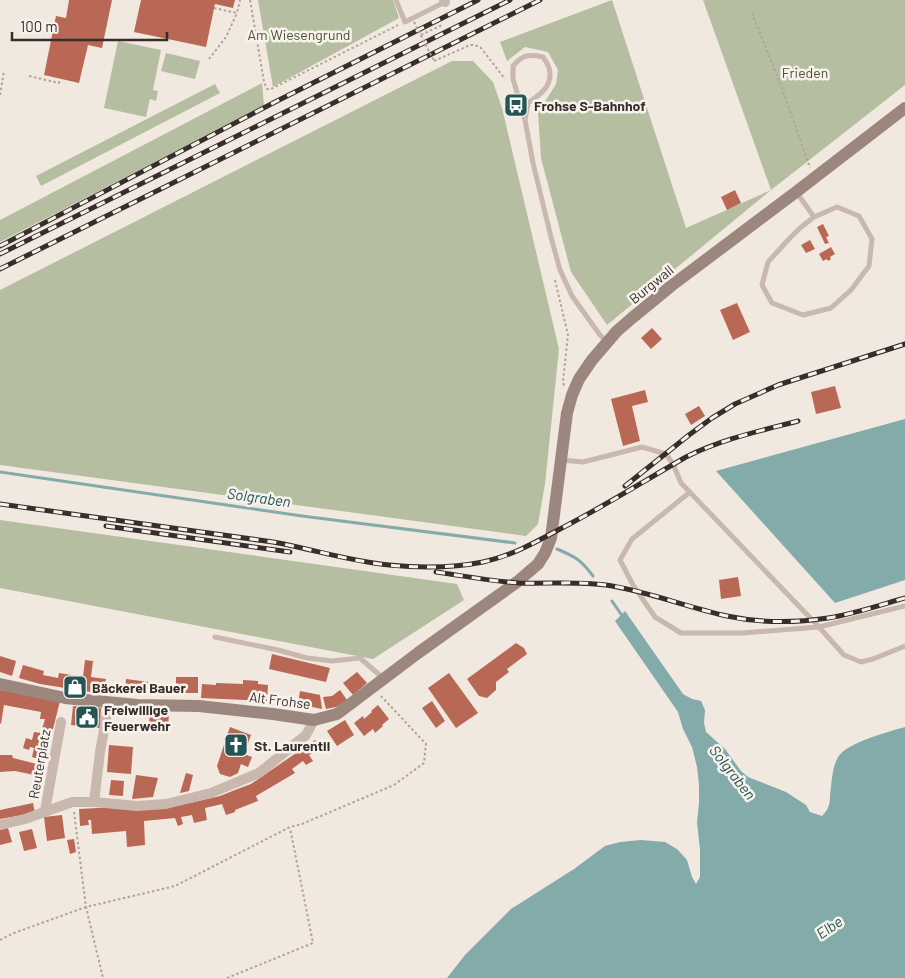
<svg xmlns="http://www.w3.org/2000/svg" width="905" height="978" viewBox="0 0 905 978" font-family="Barlow,sans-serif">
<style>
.green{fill:#b6bea1}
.water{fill:#82abaa}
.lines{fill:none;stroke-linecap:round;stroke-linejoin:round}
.stream{stroke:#82abaa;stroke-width:3}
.building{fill:#b96855}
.path{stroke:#b3a297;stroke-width:2;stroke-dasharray:2.5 2.5;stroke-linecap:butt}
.lane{stroke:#c8b8ad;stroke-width:5}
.street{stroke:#c8b8ad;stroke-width:10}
.secondary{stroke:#9b877e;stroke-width:12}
.rail-casing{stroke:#372e2b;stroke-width:5}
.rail{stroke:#f8f2ec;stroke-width:3;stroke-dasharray:9;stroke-linecap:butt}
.path-bridge{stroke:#b3a297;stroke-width:2;stroke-dasharray:2.5 2.5;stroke-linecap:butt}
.labels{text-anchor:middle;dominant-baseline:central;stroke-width:5;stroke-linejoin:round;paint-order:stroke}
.park-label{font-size:14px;fill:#485331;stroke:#f8f2ec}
.poi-label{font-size:14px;font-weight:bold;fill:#372e2b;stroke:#f8f2ec;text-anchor:start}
.street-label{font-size:14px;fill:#372e2b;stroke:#f8f2ec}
.water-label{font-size:15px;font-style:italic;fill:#245454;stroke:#f8f2ec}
</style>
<rect width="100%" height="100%" fill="#f1e8e0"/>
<path class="green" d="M 258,0 L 393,0 L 399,18 L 273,87 Z
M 612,0 L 686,228 L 771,190 L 703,0 L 905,0 L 905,85 L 771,190 L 607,325 L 571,272 L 541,158 L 538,113 L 556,84 L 558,70 L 548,52 L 525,47 L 507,61 L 500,42 Z
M 118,41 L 161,50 L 153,90 L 158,91 L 156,101 L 150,99 L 146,117 L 104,108 Z
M 166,53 L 200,61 L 195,79 L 161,71 Z
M 452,61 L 473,61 L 493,82 L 502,108 L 559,349 L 545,484 L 538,524 L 526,536 L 0,465 L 0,290 Z
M 262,83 L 264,106 L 0,242 L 0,220 Z
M 215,84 L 220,93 L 41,186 L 36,176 Z
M 0,520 L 457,584 L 464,600 L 373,659 L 0,588 Z"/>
<path class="water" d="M 905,419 L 905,580 L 835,603 L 716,471 Z
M 625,611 L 683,694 L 692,699 L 701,701 L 705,710 L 704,723 L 706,732 L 725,749 L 741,771 L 748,777 L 786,792 L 806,805 L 810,812 L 822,816 C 832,806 829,800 831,787 C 832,778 833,766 838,757 C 848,742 888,732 905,727 L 905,978 L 447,978 L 465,955 L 511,909 L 574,869 L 605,846 L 620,842 L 641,840 L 665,842 L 677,849 L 687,860 L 692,877 L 696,884 L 700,877 L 700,850 L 697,822 L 699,803 L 699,785 L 697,767 L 692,747 L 683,729 L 678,712 L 615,621 Z"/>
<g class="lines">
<path class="stream" d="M 0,472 L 302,516 L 515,543
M 557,549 C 576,557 581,560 593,576
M 612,601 L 623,617"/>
</g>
<path class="building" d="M 69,0 L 112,0 L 102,48 L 88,45 L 79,83 L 44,75 L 56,16 L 66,18 Z
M 141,0 L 235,0 L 233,8 L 215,4 L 206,47 L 134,32 Z
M 735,190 L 741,203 L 727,210 L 721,197 Z
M 823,224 L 829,236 L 826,237 L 829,243 L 825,244 L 817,227 Z
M 810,240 L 815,249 L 806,253 L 801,245 Z
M 831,247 L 835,254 L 830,257 L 831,259 L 828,261 L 827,259 L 823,261 L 819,254 Z
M 737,303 L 750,332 L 733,340 L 720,310 Z
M 652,328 L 662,339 L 651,349 L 641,338 Z
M 835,386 L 841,408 L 816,414 L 811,392 Z
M 645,390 L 648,402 L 632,406 L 640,441 L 623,446 L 611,399 Z
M 699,406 L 705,416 L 691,425 L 685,414 Z
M 738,577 L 741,596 L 721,599 L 719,580 Z
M 516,643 L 524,648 L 527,654 L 507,669 L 509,672 L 496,682 L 496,690 L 487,698 L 479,696 L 467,679 Z
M 272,654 L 330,668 L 326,682 L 269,669 Z
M 0,656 L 16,661 L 12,676 L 0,672 Z
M 85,660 L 93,661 L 91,677 L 106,679 L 103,694 L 40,684 L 19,678 L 23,665 L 44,671 L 43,675 L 58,678 L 59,673 L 83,677 Z
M 357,672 L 367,683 L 353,695 L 343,683 Z
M 449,673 L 478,713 L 456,728 L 428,688 Z
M 176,677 L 198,677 L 198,693 L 176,693 Z
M 126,679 L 149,682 L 147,694 L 125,692 Z
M 243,680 L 258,681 L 258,684 L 268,685 L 267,701 L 201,698 L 202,684 L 216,685 L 216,683 L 243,684 Z
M 0,690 L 60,701 L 45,761 L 32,757 L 34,748 L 30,747 L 29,750 L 23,748 L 26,738 L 32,740 L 34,732 L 41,733 L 45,719 L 40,719 L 41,712 L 4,705 L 1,724 L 0,723 Z
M 340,690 L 347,700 L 336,707 L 326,709 L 323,697 L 332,696 Z
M 300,691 L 320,695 L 322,709 L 298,704 Z
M 432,701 L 445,721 L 436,728 L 422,708 Z
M 378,705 L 389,719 L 382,725 L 383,726 L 375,733 L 373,729 L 364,736 L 354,723 L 363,716 L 364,719 L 372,712 L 371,711 Z
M 73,706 L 101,708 L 100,728 L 71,725 Z
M 150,711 L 169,713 L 168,728 L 149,726 Z
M 345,720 L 354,735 L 337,746 L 327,731 Z
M 230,727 L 251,735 L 244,754 L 252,757 L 248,767 L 241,764 L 238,773 L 230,777 L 220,774 L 217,766 Z
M 315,740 L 321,748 L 309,755 L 313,761 L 306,765 L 303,761 L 292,769 L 295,773 L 256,796 L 258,801 L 235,810 L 235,812 L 226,815 L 222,804 L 205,808 L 207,820 L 194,823 L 192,815 L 181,817 L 183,824 L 178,826 L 175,818 L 144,821 L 145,845 L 127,847 L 126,831 L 92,834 L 91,820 L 88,820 L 89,825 L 80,826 L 79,809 L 190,803 L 220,796 L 235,790 L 251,784 Z
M 109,745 L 133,747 L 131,774 L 107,772 Z
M 0,755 L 12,755 L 13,758 L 41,765 L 39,776 L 15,771 L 0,772 Z
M 186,773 L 193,775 L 189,791 L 180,793 Z
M 136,775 L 158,778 L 153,797 L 132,799 Z
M 111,780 L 124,781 L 123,796 L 109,795 Z
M 33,803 L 35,813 L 0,819 L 0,810 Z
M 62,815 L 65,838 L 47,841 L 44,817 Z
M 8,828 L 12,842 L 0,845 L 0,830 Z
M 32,829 L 37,848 L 24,851 L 19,832 Z
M 74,839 L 76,852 L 70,854 L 67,840 Z"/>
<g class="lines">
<path class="path" d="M 250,0 L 264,82 L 267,89 L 271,89 L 398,25
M 214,8 L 237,13 L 240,0
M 752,13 L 782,88 L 810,168
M 421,35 L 442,25
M 209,59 L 226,37 L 237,13
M 434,61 L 470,45 L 475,45 L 481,48 L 505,79
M 29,76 L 59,83 L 60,79
M 0,95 L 4,71
M 555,280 L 568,335 L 563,381 L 564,386
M 74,812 L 86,907 L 103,978
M 0,940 L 14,933 L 86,907 L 175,886 L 290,827 L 302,824 L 394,785 L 424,763 L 426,744 L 381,696
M 227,978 L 313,943 L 290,828"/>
<path class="lane" d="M 396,0 L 405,22 L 445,2
M 525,120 L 513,79 L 513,66 C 522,55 528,54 543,57 C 545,60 548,64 549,68 C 554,85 540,95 528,103 L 525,120 L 533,163 L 551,237 L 560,270 L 572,296 L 600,335 L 607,342
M 797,193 L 814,217 L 800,228 L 789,239 L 768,262 L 762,285 L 772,303 L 803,315 L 831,308 L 851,290 L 869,266 L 872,239 L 859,216 L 837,207 L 814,217
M 562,460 L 583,462 L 642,447 L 666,454 L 673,464 L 681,483 L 819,627 L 844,655 L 861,662 L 873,659 L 905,646
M 690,492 L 632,539 L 620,560 L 633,585 L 655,617 L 681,633 L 743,633 L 819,627 L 905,606
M 215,637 L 278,650 L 307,658 L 332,661 L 360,658 L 383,678"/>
<path class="street" d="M 444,0 L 445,2
M 94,802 L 100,752 L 109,702
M 45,811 L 61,722
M 0,825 L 25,819 L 72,802 L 94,802 L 137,806 L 166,804 L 211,793 L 259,773 L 306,735 L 314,720"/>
<path class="secondary" d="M 0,684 L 65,698 L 137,705 L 199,706 L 273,714 L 314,720 L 337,714 L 418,653 L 517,582 L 538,564 L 545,553 L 551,538 L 567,413 L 572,395 L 579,379 L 592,360 L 617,331 L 632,318 L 671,286 L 796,192 L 905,108"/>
<g class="rail-casing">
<path id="rail" d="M 0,246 L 277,101 L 478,0
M 0,254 L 510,0
M 0,269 L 540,0
M 625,486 L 689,435 L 712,418 L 735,404 L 778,385 L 905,344
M 0,504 L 273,542 C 312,549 349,561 389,565 C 420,568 453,568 483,562 C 511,556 536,542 560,529 C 603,507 644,481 686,457 C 722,439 760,431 798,421
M 106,526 L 290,552
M 436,572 C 464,576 491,581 519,583 C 548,584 577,581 606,585 C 647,591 686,607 727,616 C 760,623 795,623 828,618 C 854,614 880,605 905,598"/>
</g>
<use href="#rail" class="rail"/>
<path class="path-bridge" d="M 414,22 L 434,61"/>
</g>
<defs>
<g id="bus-square" transform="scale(1.25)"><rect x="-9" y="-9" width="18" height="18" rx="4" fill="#245454" stroke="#f8f2ec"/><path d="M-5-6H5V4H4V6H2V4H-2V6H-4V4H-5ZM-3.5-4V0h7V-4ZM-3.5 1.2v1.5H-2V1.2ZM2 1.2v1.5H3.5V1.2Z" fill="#fff"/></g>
<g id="shop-square" transform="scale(1.25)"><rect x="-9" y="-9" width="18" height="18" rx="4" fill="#245454" stroke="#f8f2ec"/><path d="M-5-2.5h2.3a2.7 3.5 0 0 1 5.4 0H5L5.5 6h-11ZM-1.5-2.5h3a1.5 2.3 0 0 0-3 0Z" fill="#fff"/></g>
<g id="civic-square" transform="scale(1.25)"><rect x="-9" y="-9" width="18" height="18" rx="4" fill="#245454" stroke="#f8f2ec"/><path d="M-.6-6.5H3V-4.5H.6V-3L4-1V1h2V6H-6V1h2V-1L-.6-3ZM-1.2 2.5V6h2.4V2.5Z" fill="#fff"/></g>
<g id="church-square" transform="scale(1.25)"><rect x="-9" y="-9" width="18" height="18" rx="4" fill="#245454" stroke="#f8f2ec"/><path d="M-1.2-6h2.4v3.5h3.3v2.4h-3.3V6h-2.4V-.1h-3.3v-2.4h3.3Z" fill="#fff"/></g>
</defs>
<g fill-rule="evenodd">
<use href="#bus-square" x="516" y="105"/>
<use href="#shop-square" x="75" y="687"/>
<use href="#civic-square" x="87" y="717"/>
<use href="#church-square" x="236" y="745"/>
</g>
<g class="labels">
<g class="park-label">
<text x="299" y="34">Am Wiesengrund</text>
<text x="805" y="72">Frieden</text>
</g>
<g class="poi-label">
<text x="534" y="105">Frohse S-Bahnhof</text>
<text x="92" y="687">Bäckerei Bauer</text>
<text x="104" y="709">Freiwillige<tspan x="104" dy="16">Feuerwehr</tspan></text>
<text x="254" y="745">St. Laurentii</text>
</g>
<g class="street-label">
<text transform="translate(651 284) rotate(-39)">Burgwall</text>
<text transform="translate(280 700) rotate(7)">Alt Frohse</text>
<text transform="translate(39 764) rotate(-80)">Reuterplatz</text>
</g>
<g class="water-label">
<text transform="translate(259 497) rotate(8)">Solgraben</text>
<text transform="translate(733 772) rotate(52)">Solgraben</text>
<text transform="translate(829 927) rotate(-35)">Elbe</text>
</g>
</g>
<path d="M12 32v8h155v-8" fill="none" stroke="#372e2b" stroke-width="2.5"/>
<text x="20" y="32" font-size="15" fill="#372e2b" stroke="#f8f2ec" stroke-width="4" paint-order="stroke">100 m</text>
</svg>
